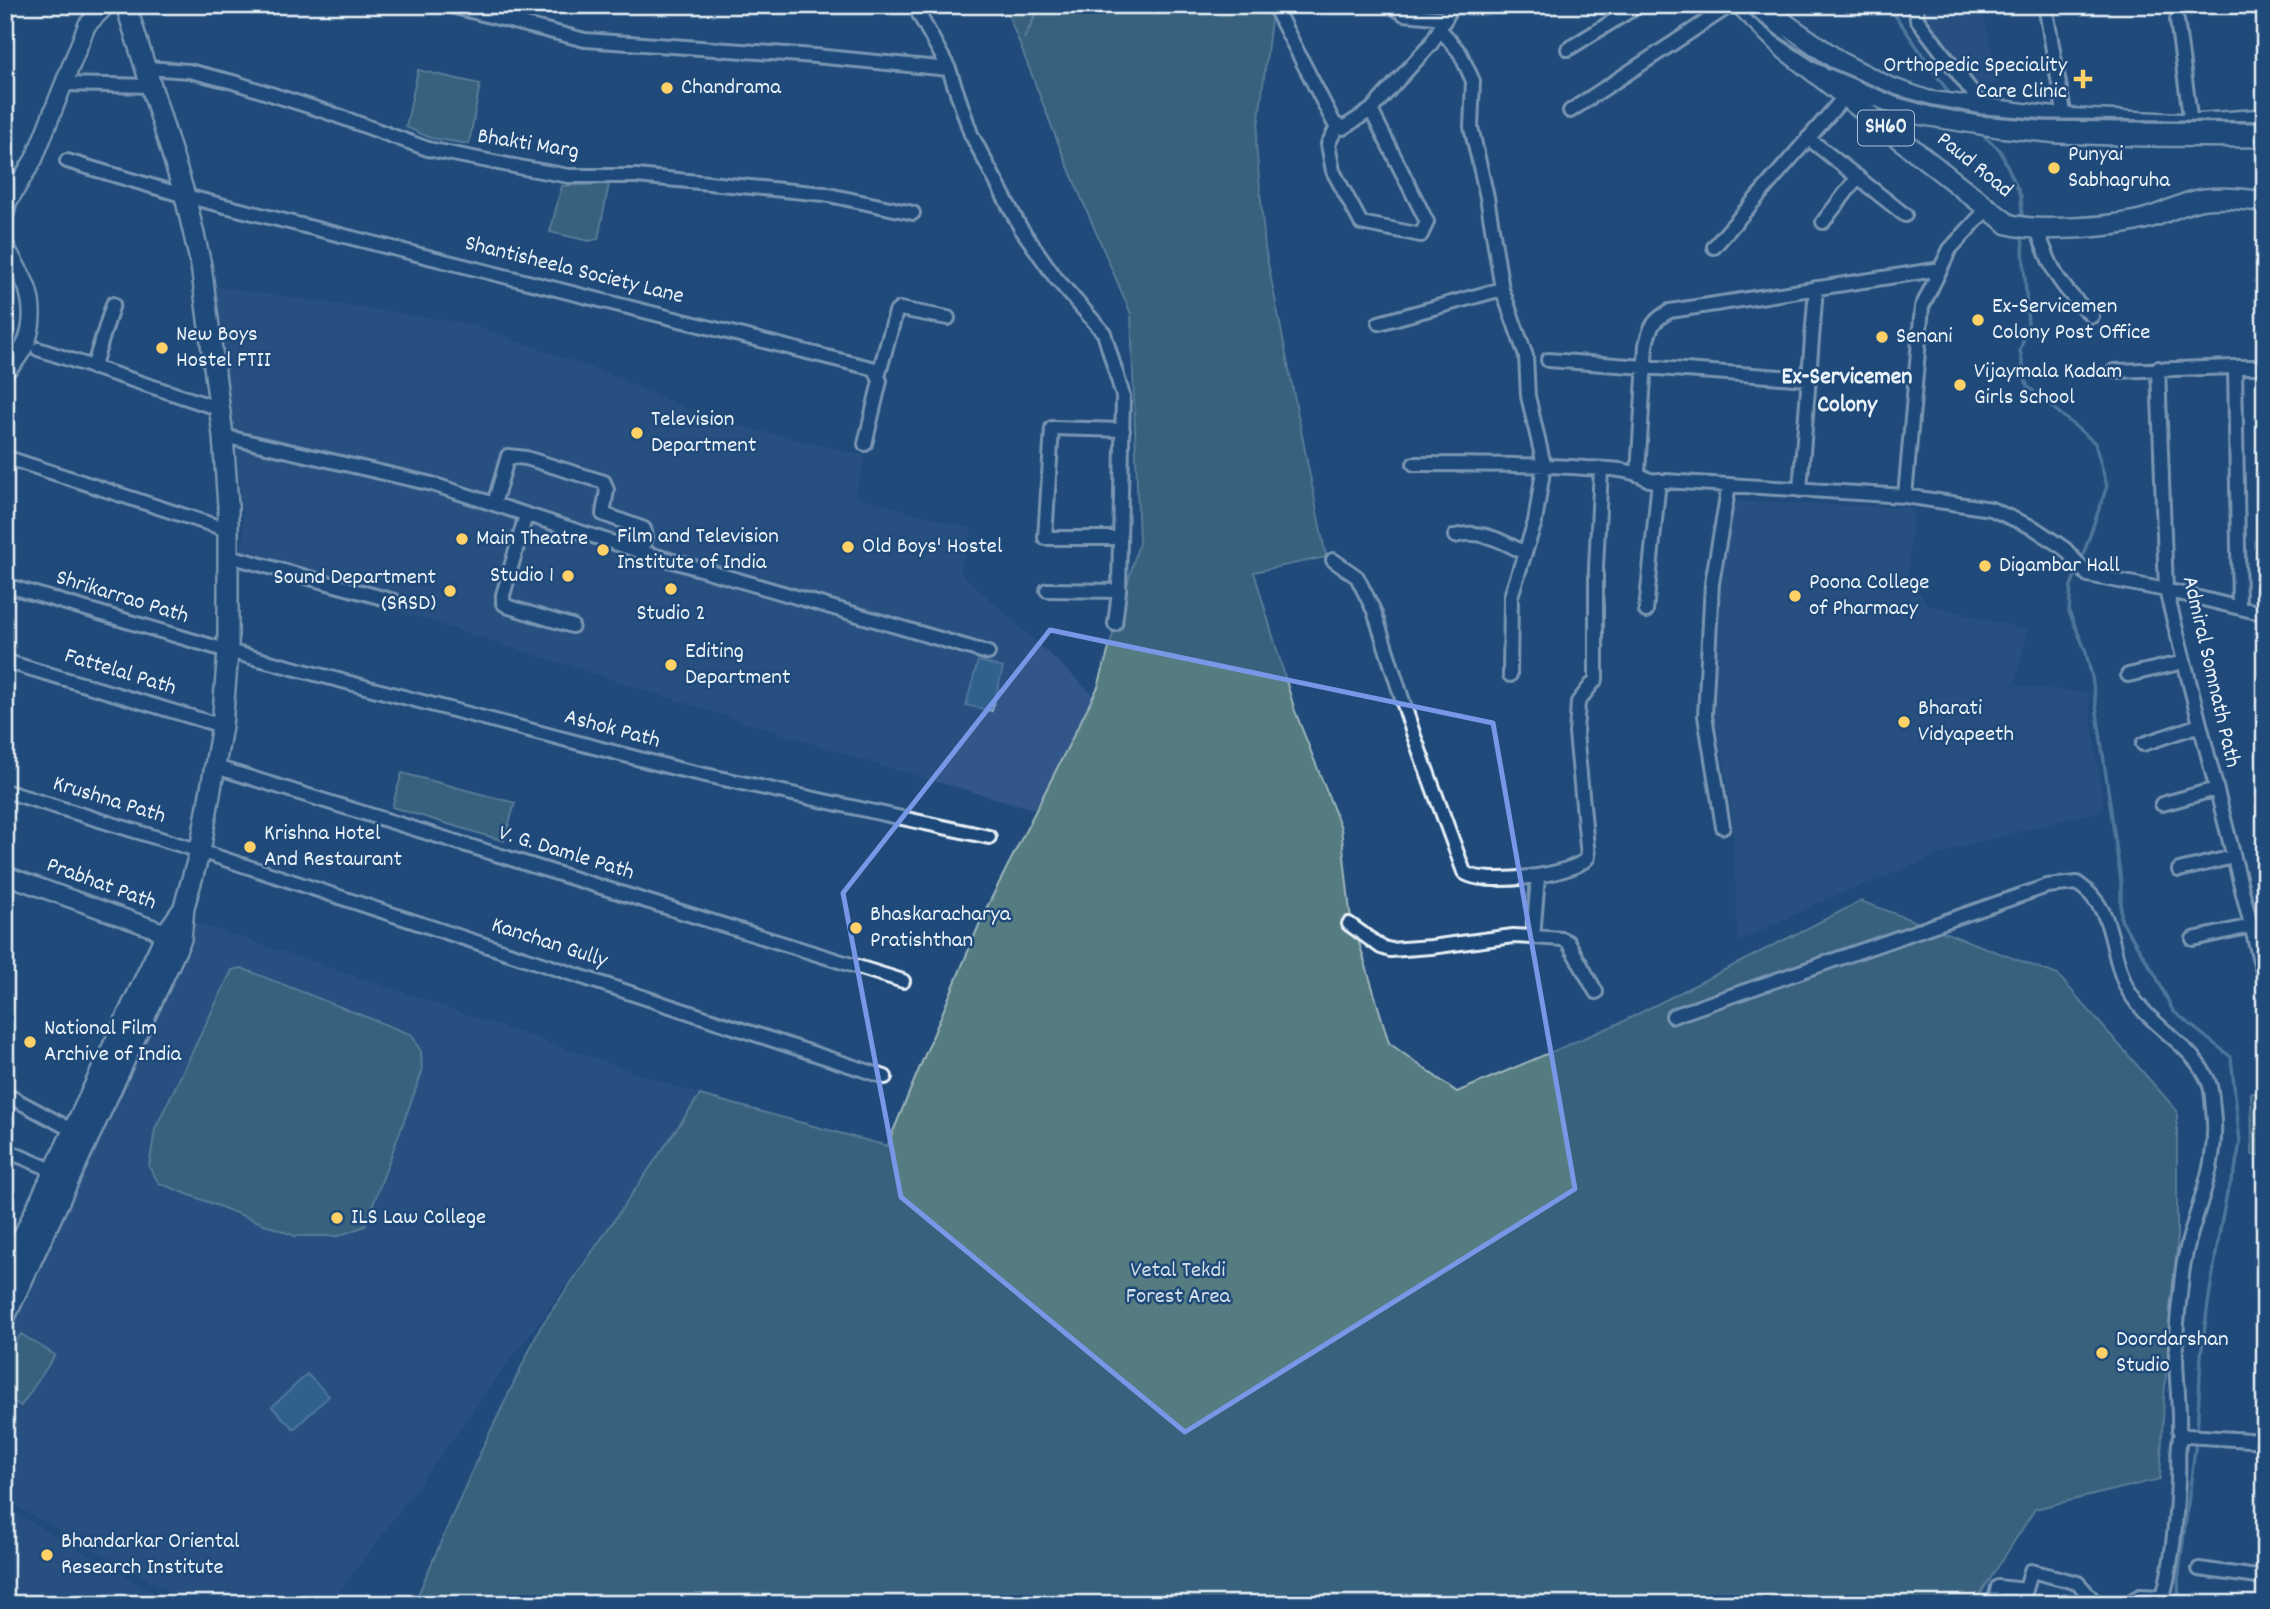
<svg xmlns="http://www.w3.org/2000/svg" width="2270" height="1609" viewBox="0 0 2270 1609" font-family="Dekko,sans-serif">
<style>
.built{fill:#305787}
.green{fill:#547b81;stroke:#9eb6bc;stroke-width:2}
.water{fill:#457aa2;stroke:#86aac4;stroke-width:2}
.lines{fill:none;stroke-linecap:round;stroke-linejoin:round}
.stream{stroke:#86aac4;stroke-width:3.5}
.minor-casing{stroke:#e8f1f8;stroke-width:18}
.tertiary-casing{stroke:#e8f1f8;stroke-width:21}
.primary-casing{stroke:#e8f1f8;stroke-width:24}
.minor{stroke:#1f4a7a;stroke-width:12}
.tertiary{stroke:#1f4a7a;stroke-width:16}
.primary{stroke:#1f4a7a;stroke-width:19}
.rail{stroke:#e8f1f8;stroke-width:3.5}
.marked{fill:none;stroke:#7897e6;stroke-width:5;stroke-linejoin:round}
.poi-dot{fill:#ffd166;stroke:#1f4a7a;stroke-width:2.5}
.labels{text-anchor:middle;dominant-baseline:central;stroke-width:5;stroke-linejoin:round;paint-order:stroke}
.shield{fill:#1f4a7a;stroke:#acbfd2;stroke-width:2}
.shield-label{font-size:21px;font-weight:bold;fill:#e8f1f8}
.poi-label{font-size:23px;fill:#e8f1f8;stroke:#1f4a7a;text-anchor:start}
.street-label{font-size:23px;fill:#e8f1f8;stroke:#1f4a7a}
.park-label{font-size:23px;fill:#d2dfe6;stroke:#1f4a7a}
.neighbourhood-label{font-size:24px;font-weight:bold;fill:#e8f1f8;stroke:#1f4a7a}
</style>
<rect width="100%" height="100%" fill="#1f4a7a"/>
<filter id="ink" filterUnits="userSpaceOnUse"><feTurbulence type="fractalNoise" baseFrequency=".0143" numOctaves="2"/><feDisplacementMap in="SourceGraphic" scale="14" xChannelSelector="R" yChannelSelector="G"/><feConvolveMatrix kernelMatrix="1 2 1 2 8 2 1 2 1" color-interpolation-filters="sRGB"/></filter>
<g filter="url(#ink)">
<path class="built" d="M 1921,5 L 1982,5 L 1999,84 L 1971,82 L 1923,17 Z
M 212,286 L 467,323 L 609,374 L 707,418 L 866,456 L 855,496 L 972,529 L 960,572 L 1095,696 L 1044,812 L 885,767 L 236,559 L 245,541 L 235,435 Z
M 1722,501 L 1914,508 L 1908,574 L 1927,605 L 2028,630 L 2014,685 L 2088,693 L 2104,810 L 1965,845 L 1820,902 L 1738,942 L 1732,816 L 1725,770 L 1711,694 Z
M 193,921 L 705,1096 L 331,1604 L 191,1604 L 5,1500 L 5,1340 Z
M 5,1507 L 173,1604 L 5,1604 Z"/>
<path class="green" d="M 1001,5 L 1039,5 L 1024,39 L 1041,5 L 1270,5 L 1272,11 L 1256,143 L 1265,248 L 1326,557 L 1254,572 L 1295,711 L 1341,828 L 1350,912 L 1389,1043 L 1457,1092 L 1622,1022 L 1861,901 L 2058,975 L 2177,1111 L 2177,1245 L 2164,1397 L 2160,1479 L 2035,1509 L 1974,1604 L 414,1604 L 475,1464 L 540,1328 L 700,1095 L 887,1146 L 984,913 L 1098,687 L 1139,543 L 1131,314 L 1061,150 L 1010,19 Z
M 418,70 L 480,84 L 469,144 L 431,138 L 406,127 Z
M 609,184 L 598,239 L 589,241 L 550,232 L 562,186 Z
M 402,773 L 515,803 L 504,841 L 392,807 Z
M 241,968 L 412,1035 L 421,1052 L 422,1072 L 365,1226 L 338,1236 L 295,1236 L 159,1183 L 149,1167 L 155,1129 L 232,970 Z
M 2251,1093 L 2265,1093 L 2265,1155 L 2252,1155 Z
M 21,1334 L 55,1355 L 21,1406 L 5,1396 L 5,1358 Z"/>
<path class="water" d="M 978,661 L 1003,668 L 992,711 L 966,705 Z
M 307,1374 L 329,1396 L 294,1429 L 272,1407 Z"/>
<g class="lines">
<path class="stream" d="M 1888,5 L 1951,96
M 1979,132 L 2000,150 L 2021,196 L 2022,218
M 2022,233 L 2028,324 L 2020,351 L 2027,386 L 2095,443 L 2107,486 L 2081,561
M 2078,568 L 2071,586 L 2069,612 L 2085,649 L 2092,677 L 2121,881 L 2121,920 L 2156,976 L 2173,1011 L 2231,1057 L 2240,1142 L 2235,1171 L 2227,1193 L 2219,1235 L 2208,1304 L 2201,1355 L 2197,1434
M 2179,1604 L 2178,1580 L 2196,1441"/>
<g class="minor-casing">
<path id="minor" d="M 447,5 L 585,40 L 815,56 L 949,69
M 914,5 L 949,69 L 971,134 L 1020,227 L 1055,277 L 1104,333 L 1123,396 L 1119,591 L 1047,590
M 1391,5 L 1404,14 L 1446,18
M 1916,5 L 1917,19 L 1985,109
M 2045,5 L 2065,118
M 1277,12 L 1334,123 L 1343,128 L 1371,110 L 1431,44 L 1453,5
M 2177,20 L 2191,124
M 1440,29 L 1460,53 L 1473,81 L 1471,127 L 1487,197 L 1502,289 L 1526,356 L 1528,396 L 1544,465 L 1535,522 L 1511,596 L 1510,675
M 1568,49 L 1639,5
M 147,68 L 189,71 L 233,82 L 327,112 L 428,149 L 524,168 L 569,176 L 636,176 L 824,194 L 913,213
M 65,84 L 152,86
M 1570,111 L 1731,5
M 1337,127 L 1328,144 L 1333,171 L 1361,223 L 1421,235 L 1427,222 L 1371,110
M 1808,138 L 1905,215
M 67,161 L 185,196 L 875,369 L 880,381 L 865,444
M 1823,222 L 1858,177
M 2036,227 C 2052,271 2057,284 2092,316
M 1714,247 L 1846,95
M 1379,323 L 1502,289
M 38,349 L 220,409
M 1548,360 L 1809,379
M 93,368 L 113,304
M 2158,368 L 2166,590 L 2265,980
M 2114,371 L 2235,367
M 879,373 L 896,312 L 900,309 L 948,318
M 223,436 L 432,484 L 642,552 L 988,653
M 5,457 L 228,530
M 1414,464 C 1471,464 1529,464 1586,468 C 1607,469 1631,468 1649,480 L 1905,496 L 1991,509 L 2034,528 L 2065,549 L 2088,575 L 2166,590 L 2265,614
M 1638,473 L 1646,345 C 1650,327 1653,320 1670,311 L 1941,269
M 1800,490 L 1816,288
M 1905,496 L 1922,307 L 1950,249 L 1987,209
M 494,504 L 508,456 L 526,458 L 604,482 L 607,490 L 603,514 L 644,529 L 646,537 L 642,552
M 526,515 L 503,595 L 503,603 L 509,607 L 572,626
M 1455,536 C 1479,528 1504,542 1525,553
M 1120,538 L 1045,538 L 1052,428 L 1123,430
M 229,556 L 394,601
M 1333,560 L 1357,577 L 1374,611 L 1414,736 L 1464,872 C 1480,887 1575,876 1588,857 L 1576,733 L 1578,702 L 1596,679 L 1596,567 L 1601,469
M 5,585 L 228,651 L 678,769 L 989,837
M 2239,607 L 2235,367 L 2265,367
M 1646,611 L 1659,480
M 1115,624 L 1119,591
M 5,661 L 222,726
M 2128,675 L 2184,662
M 2143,744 L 2200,725
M 216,767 L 903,981
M 5,791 L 200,851 L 885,1077
M 2162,804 L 2216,789
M 1723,827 L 1705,716 L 1712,583 L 1729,485
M 2179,870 L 2233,857
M 1349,924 L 1381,947 L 1390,950 L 1431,947 L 1513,936 L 1533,937 L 1538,877
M 1533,937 L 1562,939 L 1568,942 L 1596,992
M 2193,939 L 2251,926
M 1673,1016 L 2047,886 L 2077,883 C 2117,910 2108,948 2126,986 C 2145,1025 2193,1043 2209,1083 C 2212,1090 2212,1101 2213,1109 C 2221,1172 2189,1216 2182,1275 C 2180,1298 2176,1321 2176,1344 C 2175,1372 2180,1401 2179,1429 L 2181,1434 L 2187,1436 L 2265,1441
M 5,1094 L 74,1131
M 5,1150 L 55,1171
M 2199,1569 L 2265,1578
M 1994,1604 L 1998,1587 L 2026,1590 L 2031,1571 L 2078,1583 L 2097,1604
M 2126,1604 L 2140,1596 L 2163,1597 C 2173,1560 2176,1520 2178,1481 C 2179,1467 2177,1451 2180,1437 L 2184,1435"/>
</g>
<g class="tertiary-casing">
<path id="tertiary" d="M 5,215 L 8,202 L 34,159 L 87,25 L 107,5
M 5,245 C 11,259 24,276 28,290 C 37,322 29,350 5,371
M 5,875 L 177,937"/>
</g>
<g class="primary-casing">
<path id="primary" d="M 1741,5 L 1785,49 L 2008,224 C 2039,233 2117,227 2148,218 C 2167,213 2185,201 2205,199 C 2224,197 2246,199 2265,202
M 1765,5 L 1787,25 L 1843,64 L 1888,87 L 1928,101 L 2058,118 L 2191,124 L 2265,119
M 1837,76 L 1847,83 L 1918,114 L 1999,127 L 2058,133 L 2144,136 L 2265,137
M 5,1275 L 167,932 L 184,908
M 5,1317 L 181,939 L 184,907 L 200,851 L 222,726 L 228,651 L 228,506 L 223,436 L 201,265 L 185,196 L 126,5"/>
</g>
<use href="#minor" class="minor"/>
<use href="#tertiary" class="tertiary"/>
<use href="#primary" class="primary"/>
<path class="rail" d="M 1738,5 L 1777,36 L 1818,63 L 1896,96 L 1932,106 L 1981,115 L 2044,120 L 2265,122"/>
</g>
</g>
<path d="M0 0H2270V1609H0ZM 1050,630 L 1493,723 L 1575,1189 L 1185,1432 L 901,1197 L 843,893 Z" fill="#1f4a7a" fill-opacity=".55" fill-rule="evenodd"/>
<path class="marked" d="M 1050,630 L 1493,723 L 1575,1189 L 1185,1432 L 901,1197 L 843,893 Z"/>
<g class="poi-dot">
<path d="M2079.5 68.5h7v7h7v7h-7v7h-7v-7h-7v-7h7z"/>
<circle cx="667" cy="88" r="7"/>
<circle cx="2054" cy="168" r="7"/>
<circle cx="1978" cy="320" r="7"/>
<circle cx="1882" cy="337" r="7"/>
<circle cx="162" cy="348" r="7"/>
<circle cx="1960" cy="385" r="7"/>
<circle cx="637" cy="433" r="7"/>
<circle cx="462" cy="539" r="7"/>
<circle cx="848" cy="547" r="7"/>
<circle cx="603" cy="550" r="7"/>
<circle cx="1985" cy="566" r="7"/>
<circle cx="568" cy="576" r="7"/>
<circle cx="671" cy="589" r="7"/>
<circle cx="450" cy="591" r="7"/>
<circle cx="1795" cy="596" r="7"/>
<circle cx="671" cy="665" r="7"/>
<circle cx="1904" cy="722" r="7"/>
<circle cx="250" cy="847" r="7"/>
<circle cx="856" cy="928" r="7"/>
<circle cx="30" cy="1042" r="7"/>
<circle cx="337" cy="1218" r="7"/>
<circle cx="2102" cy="1353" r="7"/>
<circle cx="47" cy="1555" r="7"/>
</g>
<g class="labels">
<rect class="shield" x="1858" y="110.5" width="56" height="35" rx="5"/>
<g class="shield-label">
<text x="1886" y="128">SH60</text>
</g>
<g class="poi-label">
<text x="2067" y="66" text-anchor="end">Orthopedic Speciality<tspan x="2067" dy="26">Care Clinic</tspan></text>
<text x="681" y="88">Chandrama</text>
<text x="2068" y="155">Punyai<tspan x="2068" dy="26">Sabhagruha</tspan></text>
<text x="1992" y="307">Ex-Servicemen<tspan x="1992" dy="26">Colony Post Office</tspan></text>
<text x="176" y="335">New Boys<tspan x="176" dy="26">Hostel FTII</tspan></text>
<text x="1896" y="337">Senani</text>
<text x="1974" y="372">Vijaymala Kadam<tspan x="1974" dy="26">Girls School</tspan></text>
<text x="651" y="420">Television<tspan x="651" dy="26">Department</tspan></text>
<text x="617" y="537">Film and Television<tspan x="617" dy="26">Institute of India</tspan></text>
<text x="476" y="539">Main Theatre</text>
<text x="862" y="547">Old Boys' Hostel</text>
<text x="1999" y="566">Digambar Hall</text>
<text x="554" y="576" text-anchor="end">Studio 1</text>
<text x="436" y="578" text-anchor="end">Sound Department<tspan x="436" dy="26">(SRSD)</tspan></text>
<text x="1809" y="583">Poona College<tspan x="1809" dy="26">of Pharmacy</tspan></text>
<text x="671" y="614" text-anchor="middle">Studio 2</text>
<text x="685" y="652">Editing<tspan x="685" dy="26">Department</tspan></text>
<text x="1918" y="709">Bharati<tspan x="1918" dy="26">Vidyapeeth</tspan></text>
<text x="264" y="834">Krishna Hotel<tspan x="264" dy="26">And Restaurant</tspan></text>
<text x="870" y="915">Bhaskaracharya<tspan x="870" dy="26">Pratishthan</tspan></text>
<text x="44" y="1029">National Film<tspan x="44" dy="26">Archive of India</tspan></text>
<text x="351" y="1218">ILS Law College</text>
<text x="2116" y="1340">Doordarshan<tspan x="2116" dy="26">Studio</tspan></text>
<text x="61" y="1542">Bhandarkar Oriental<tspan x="61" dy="26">Research Institute</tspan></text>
</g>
<g class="street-label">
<text transform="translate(528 145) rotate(9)">Bhakti Marg</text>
<text transform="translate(1974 166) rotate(39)">Paud Road</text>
<text transform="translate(574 271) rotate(14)">Shantisheela Society Lane</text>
<text transform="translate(122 598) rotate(17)">Shrikarrao Path</text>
<text transform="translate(2210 672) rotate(77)">Admiral Somnath Path</text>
<text transform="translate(120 673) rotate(17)">Fattelal Path</text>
<text transform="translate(612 730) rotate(15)">Ashok Path</text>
<text transform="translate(109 801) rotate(17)">Krushna Path</text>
<text transform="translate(566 854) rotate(17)">V. G. Damle Path</text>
<text transform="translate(101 885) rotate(20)">Prabhat Path</text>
<text transform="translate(549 944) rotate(18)">Kanchan Gully</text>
</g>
<g class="park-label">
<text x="1178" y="1271">Vetal Tekdi<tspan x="1178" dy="26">Forest Area</tspan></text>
</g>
<g class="neighbourhood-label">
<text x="1847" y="378">Ex-Servicemen<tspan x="1847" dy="28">Colony</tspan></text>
</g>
</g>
<rect width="2270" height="1609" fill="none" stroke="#1f4a7a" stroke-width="28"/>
<rect x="14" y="14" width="2242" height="1581" fill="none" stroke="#e8f1f8" stroke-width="2.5" filter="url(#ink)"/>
</svg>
